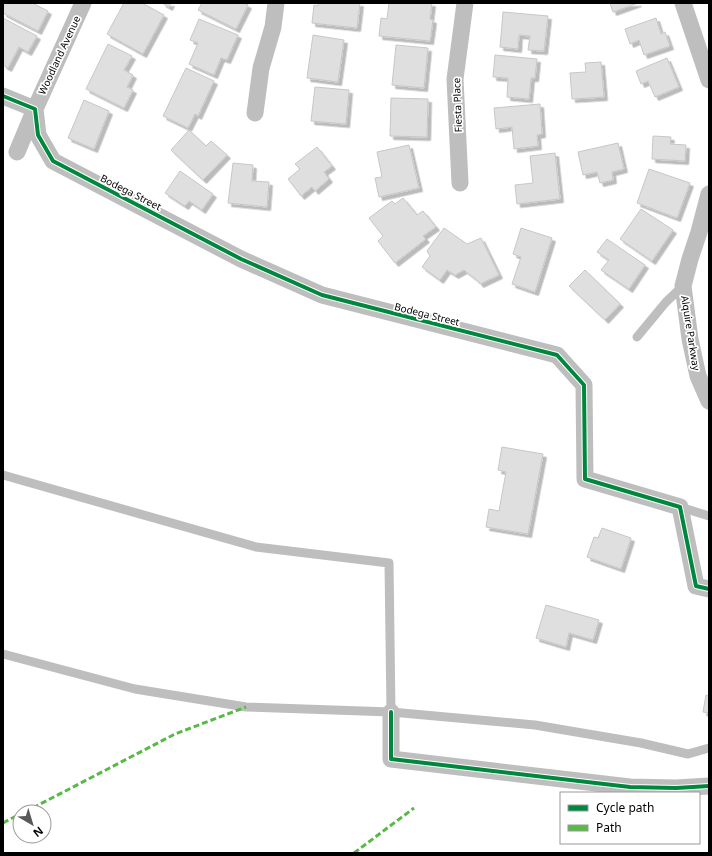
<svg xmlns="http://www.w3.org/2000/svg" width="712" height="856" viewBox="0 0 712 856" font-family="'Noto Sans',sans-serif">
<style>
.building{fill:#dfdfdf;stroke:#c7c7c7;filter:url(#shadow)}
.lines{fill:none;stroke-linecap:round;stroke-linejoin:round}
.service{stroke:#bebebe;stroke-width:9}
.minor{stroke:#bebebe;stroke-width:17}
.quiet{stroke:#58b947;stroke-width:3;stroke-dasharray:6 3;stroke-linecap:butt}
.cycleway-casing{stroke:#fff;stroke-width:6}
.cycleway{stroke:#00873e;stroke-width:4}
.labels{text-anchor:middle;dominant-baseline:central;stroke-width:3.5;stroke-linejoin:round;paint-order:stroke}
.street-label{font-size:10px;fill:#000;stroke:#fff}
</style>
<defs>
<filter id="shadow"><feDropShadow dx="3.5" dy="3.5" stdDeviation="0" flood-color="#0004"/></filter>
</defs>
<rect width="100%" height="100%" fill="#fff"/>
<path class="building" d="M 3,3 L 35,3 L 34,4 L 48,11 L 38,31 L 3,13 Z
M 124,3 L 142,3 L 164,15 L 143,54 L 107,34 Z
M 162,3 L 171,3 L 169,7 Z
M 202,3 L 243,3 L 248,5 L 236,29 L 198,10 Z
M 318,3 L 360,3 L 357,28 L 312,23 L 314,5 L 318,6 Z
M 389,3 L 432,3 L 430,19 L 433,20 L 430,41 L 379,36 L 381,18 L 387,19 Z
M 610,3 L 638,3 L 613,12 Z
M 503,12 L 548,16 L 544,51 L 528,50 L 530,36 L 519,35 L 518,49 L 500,47 Z
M 3,18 L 37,36 L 28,52 L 19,47 L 8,68 L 3,65 Z
M 656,18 L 661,34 L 665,32 L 670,46 L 644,55 L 639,40 L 630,44 L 625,29 Z
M 199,19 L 238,35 L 227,60 L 221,58 L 214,75 L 189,64 L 198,43 L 190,40 Z
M 313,35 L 344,40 L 338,82 L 307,78 Z
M 108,44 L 132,56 L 124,70 L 133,75 L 127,87 L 133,90 L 124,108 L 86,89 Z
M 396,45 L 428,48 L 424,88 L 392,85 Z
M 495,55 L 537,59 L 535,78 L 531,78 L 529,99 L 507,97 L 508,78 L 493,77 Z
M 667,58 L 679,87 L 655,97 L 648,81 L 641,84 L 636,71 Z
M 601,62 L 604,97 L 572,99 L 570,73 L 586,72 L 585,63 Z
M 186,68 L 214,81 L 198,116 L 195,114 L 188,128 L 163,116 Z
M 315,87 L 349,90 L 346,124 L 311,121 Z
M 391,98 L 428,99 L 427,137 L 390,136 Z
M 84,100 L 109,111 L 94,149 L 68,138 Z
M 540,104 L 542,134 L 537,135 L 538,146 L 514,149 L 512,127 L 496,129 L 494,108 Z
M 189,130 L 206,146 L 211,141 L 227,155 L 203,180 L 171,150 Z
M 653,136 L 671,137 L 670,144 L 686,145 L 685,161 L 652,159 Z
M 618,143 L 624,169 L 612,172 L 613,180 L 600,183 L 597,172 L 583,175 L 578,152 Z
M 409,145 L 419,188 L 379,197 L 375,178 L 382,177 L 377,152 Z
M 317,147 L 332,166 L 324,172 L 329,179 L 315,191 L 312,187 L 301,196 L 288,179 L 300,169 L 295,164 Z
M 555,153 L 560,199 L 517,204 L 515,185 L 533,183 L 530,156 Z
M 233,163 L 253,165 L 252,181 L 269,182 L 267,207 L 228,203 Z
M 649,169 L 690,183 L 677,218 L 637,203 Z
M 180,171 L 213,194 L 202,210 L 189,201 L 185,206 L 165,193 Z
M 403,198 L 417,215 L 423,211 L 436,227 L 423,236 L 426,239 L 395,263 L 378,241 L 383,236 L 369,218 L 392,201 L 395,204 Z
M 641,209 L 673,230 L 652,261 L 620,239 Z
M 444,228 L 467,244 L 481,238 L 499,275 L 480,284 L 478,281 L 464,270 L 455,275 L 447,270 L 440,280 L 422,267 L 430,256 L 427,251 Z
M 521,228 L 552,238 L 535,292 L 512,284 L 521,257 L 513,254 Z
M 607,239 L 645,265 L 629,289 L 601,270 L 609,260 L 597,252 Z
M 585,270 L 620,304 L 605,320 L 569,286 Z
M 502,447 L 543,454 L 528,534 L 486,527 L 489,509 L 499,511 L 506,472 L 498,470 Z
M 602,528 L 631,538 L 621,569 L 587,557 L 594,537 L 598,538 Z
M 546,605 L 599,620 L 593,640 L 569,633 L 566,647 L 536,638 Z
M 706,695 L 709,696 L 709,713 L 703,712 Z"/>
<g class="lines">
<path class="service" d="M 637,337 L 666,302 L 683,286
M 3,475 L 256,547 L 389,563 L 391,712
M 680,507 L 709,516
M 3,654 L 135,689 L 246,707 L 391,712 L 535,725 L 641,743 L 688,754 L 709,748"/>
<path class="minor" d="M 683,3 L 709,80
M 3,96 L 35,109 L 38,135 L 53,161 L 241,259 L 322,295 L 557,355 L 584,385 L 585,479 L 680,507 L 696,586 L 709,589
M 255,113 L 261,68 L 273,27 L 276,3
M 17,152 L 35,109 L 83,3
M 460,183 L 455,79 L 465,3
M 709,194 L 699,232 L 690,259 L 683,286 L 690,339 L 698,376 L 709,401
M 391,712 L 391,759 L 630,787 L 676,788 L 709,786"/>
<path class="quiet" d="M 25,812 L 175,734 L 246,707
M 3,823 L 20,814
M 354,853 L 414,808"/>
<g class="cycleway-casing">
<path id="cycleway" d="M 3,96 L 35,109 L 38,135 L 53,161 L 241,259 L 322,295 L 557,355 L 584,385 L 585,479 L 680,507 L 696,586 L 709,589
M 391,712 L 391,759 L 630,787 L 676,788 L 709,786"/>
</g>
<use href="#cycleway" class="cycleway"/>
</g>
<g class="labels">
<g class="street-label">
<text transform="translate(59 55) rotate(-65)">Woodland Avenue</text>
<text transform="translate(457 105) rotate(-92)">Fiesta Place</text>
<text transform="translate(131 192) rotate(27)">Bodega Street</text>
<text transform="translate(427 314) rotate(14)">Bodega Street</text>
<text transform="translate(691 333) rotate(81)">Alquire Parkway</text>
</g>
</g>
<rect width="712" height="856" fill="none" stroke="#000000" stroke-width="8"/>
<rect x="560" y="792" width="140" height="52" fill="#ffffff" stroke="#999999"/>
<rect x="568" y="805" width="20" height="6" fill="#00873e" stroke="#999999"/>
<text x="596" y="812" font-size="12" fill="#000000">Cycle path</text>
<rect x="568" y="825" width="20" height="6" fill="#58b947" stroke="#999999"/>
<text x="596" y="832" font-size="12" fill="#000000">Path</text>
<g transform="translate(32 824) rotate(142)"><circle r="19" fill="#ffffff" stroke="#999999"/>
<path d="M0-3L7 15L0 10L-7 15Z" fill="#595959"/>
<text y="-6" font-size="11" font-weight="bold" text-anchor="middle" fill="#000000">N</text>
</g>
</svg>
